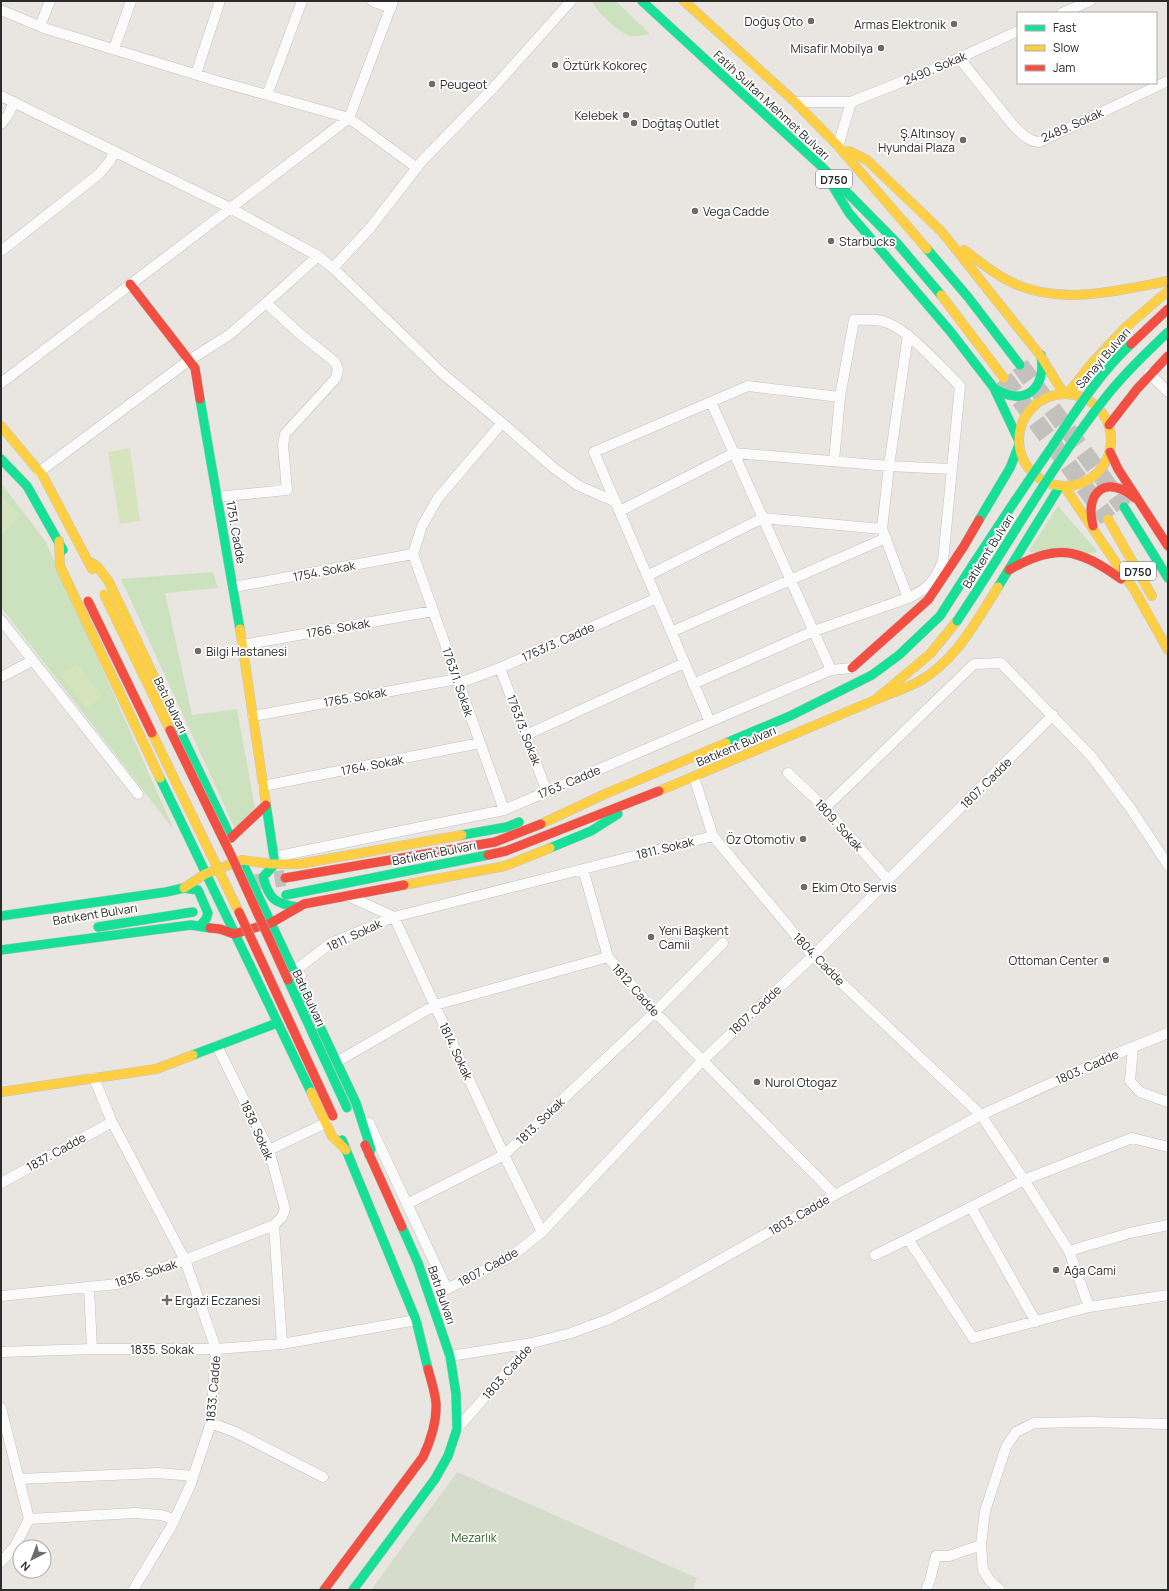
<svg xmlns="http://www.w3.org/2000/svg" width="1169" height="1591" viewBox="0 0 1169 1591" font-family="Manrope,sans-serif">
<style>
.green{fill:#cce1be}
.cemetery{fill:#d5dccb}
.pitch{fill:#d5e4bd}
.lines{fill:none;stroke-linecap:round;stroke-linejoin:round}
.primary-tunnel{stroke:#c3c1bd;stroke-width:16;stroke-dasharray:16 8;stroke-linecap:butt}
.highway-tunnel{stroke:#c3c1bd;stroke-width:18;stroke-dasharray:18 9;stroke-linecap:butt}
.street-casing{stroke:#c3c2c1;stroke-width:11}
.fast-casing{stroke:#c3c2c1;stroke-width:10}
.slow-casing{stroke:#c3c2c1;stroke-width:10}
.jam-casing{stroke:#c3c2c1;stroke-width:10}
.street{stroke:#fcfbfb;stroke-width:10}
.fast{stroke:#16e098;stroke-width:9}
.slow{stroke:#ffcf43;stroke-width:9}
.jam{stroke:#f24e42;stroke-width:9}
.fast-bridge-casing{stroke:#c5c4c2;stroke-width:10;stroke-linecap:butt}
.slow-bridge-casing{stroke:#c5c4c2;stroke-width:10;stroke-linecap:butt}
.jam-bridge-casing{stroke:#c5c4c2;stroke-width:10;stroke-linecap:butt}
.fast-bridge{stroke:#16e098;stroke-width:9}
.slow-bridge{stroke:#ffcf43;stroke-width:9}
.jam-bridge{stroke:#f24e42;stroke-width:9}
.poi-dot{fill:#6e6c6b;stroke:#fff;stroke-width:1.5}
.labels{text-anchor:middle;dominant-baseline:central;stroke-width:3.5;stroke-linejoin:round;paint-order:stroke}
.shield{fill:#fff;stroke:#6b6b6b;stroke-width:1}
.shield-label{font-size:11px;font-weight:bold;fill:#2b2b2b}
.poi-label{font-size:12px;fill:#2b2b2b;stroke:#fff;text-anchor:start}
.street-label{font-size:12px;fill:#2b2b2b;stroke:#fff}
.park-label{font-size:12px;fill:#2e6222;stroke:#fff}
</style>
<rect width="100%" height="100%" fill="#e9e6e2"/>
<path class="green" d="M 592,1 L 616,1 L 650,34 C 644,35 637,37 631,36 C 620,34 596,11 592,1 Z
M 1,483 L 46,542 L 174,830 L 1,607 Z
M 1058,506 L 1097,551 L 1094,553 L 1028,552 Z
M 213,572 L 218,588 L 165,593 L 192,715 L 237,709 L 255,808 L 235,829 L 121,579 Z"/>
<path class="cemetery" d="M 457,1472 L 697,1578 L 693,1590 L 371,1590 Z"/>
<path class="pitch" d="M 130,448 L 140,521 L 120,524 L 108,452 Z
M 3,498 L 21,515 L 1,536 L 1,499 Z
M 77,664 L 103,696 L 87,709 L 61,676 Z"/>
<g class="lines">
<path class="primary-tunnel" d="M 251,883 L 285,878"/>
<path class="highway-tunnel" d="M 1020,365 L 1124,507
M 1004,378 L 1108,519"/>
<g class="street-casing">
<path id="street" d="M 372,1 L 391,8
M 1,10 L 44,28 L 217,81 L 349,118 L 417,168
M 1062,13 L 1090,1
M 40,26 L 50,1
M 114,49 L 131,1
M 959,58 L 1012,124 C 1020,132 1027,141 1039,142 L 1168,81
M 196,74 L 220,1
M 267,95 L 302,1
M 1,96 L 230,208 L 318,256 L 333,268 L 443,374 L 508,428 L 555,469 L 579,486 L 616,502
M 795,102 L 851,102 L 946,64 L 1018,31
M 1,124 L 8,115 L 14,102
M 838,146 L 851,102
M 1,251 L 99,174 L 110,161 L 114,151
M 333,268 L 370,228 L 422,161 L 496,85 L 571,1
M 908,335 L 889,466 L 882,529 L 908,598
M 1149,373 L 1168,392
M 1,383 L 349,118 L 393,1
M 711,402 L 831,670
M 39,472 L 188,361 L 229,335 L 266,303 L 318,256
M 217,497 L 287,490 L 283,445 L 285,434 L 336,378 L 338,369 L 335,362 L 300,334 L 266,303
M 620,511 L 734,453 L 889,466 L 951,469
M 413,554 L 504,810
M 413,554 L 422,526 L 438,498 L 502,423
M 647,576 L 763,518 L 882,529
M 234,587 L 413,554
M 1,620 L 138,794
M 671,632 L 886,538
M 242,645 L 433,611
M 500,668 L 547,792
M 1,677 L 32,661
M 459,683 L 500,668 L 657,598
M 693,684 L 814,631 L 908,598 C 928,589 935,581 943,561 L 960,386 C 940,367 912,333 888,323 C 877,318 864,320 854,320 L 840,397 L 834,461
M 253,716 L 457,679
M 710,722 L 594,452 L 748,386 L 840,397
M 526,735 L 684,663
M 788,773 L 825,808 L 888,880
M 694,777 L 713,836 L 813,956 L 981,1115 L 1024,1180 L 1132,1138 L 1168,1147
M 263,786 L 480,743
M 825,808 L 974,664 L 1001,663 L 1092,757 L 1131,809 L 1168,865
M 274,857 L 504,810 L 831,670 L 852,668
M 583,869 L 608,957
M 348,896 L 394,917 L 504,1155 L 542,1232
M 301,976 L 297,969 L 331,943 L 394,917 L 713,836
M 1133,1047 L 1130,1081 L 1140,1092 L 1168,1102
M 340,1060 L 435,1005 L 608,957 L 655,1012 L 835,1195
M 94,1078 L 112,1122 L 185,1260 L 216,1349 L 211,1423 L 190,1486 L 171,1527 L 133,1590
M 369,1123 L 447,1289 L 512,1256 L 542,1232 L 702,1061 L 813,956 L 888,880 L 1053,715
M 269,1150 L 326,1123
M 1,1183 L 112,1122
M 407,1204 L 504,1155 L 655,1012 L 723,943
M 971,1207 L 1036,1322
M 274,1225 L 282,1344
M 908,1239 L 1024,1180 L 1069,1251 L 1089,1307
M 1069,1251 L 1130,1233 L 1168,1225
M 875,1255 L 908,1239 L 973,1338 L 1089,1307 L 1168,1295
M 89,1288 L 92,1349
M 1,1296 L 117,1284 L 185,1260 L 274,1225 L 282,1217 L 285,1209 L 269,1150 L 217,1046
M 1,1352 L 92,1349 L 216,1349 L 282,1344 L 416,1320
M 450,1356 L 532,1343
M 1,1408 L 29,1519 L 15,1546 L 1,1562
M 211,1423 L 235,1432 L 323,1477
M 457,1429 L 532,1343 L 571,1333 L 609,1319 L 661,1293 L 835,1195 L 981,1115 L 1111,1056 L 1168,1033
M 19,1479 L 158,1473 L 193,1476
M 29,1519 L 135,1513 L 161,1515 L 174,1519
M 926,1590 L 930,1580 L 936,1556 L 949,1556 L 981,1545
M 1000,1590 L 990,1581 L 983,1570 L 981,1545 L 985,1511 L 1006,1447 L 1016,1432 L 1034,1423 L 1089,1422 L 1168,1424"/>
</g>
<g class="fast-casing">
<path id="fast" d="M 642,1 L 821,166 L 897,243 L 941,295
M 832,185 L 849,213 L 950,331 L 994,388 L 1019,441
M 927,249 L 968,297 L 1020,365
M 994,388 C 1024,408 1047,389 1041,355
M 200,399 L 240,629
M 1,459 L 27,486 L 63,550
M 1124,507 L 1168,578
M 979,520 L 1010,468 L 1019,445
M 998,587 L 1060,486
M 174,719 L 231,838
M 726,743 L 790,716 L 872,675 L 899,655 L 940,616
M 160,778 L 311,1092
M 266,804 L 275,864
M 462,835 L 507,827 L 519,822
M 550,848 L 591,831 L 618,814
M 275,864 L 263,877 C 269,899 275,904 298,907
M 245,868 L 356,1103 L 371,1149 L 369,1155
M 286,895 L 488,855
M 1,916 L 166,892 L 184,888 L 198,890 L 208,913 L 206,919 L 200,926
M 98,927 L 193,912
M 1,950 L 191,925 L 210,928
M 193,1055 L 277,1023
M 342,1140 L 416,1320 L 428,1369
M 353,1590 L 435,1479 L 448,1456 L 457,1429 L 456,1394 L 450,1356 L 418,1263 L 402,1227"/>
</g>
<g class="slow-casing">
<path id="slow" d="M 684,1 L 795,102 L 838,146 L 927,249
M 849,151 L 867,160 L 942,232 L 1040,355 L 1064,394
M 964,250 C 978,260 991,272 1007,280 C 1057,307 1116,291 1168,281
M 941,295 L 1004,378
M 1068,393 L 1092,363 L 1126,327 L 1168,291
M1019 440a46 46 0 1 1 92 0a46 46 0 1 1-92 0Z
M 1,426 L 43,476 L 92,569
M 1064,486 L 1135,591 L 1168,650
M 1108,519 L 1152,596
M 59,541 L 60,566 L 160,778
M 87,560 L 97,566 L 109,582 L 174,719
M 240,629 L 266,804
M 875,700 C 889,694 904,689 918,682 C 955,662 976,622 998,587
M 659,791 L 875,700 L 930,654 L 957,621
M 541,824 L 605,794 L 726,743
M 404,885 L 505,866 L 550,848
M 184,888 L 205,874 L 242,860 L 271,864 L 299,864 L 462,835
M 1,1092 L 156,1069 L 193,1055
M 311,1092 L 332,1136 L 346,1150"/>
</g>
<g class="jam-casing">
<path id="jam" d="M 130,284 L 195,368 L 200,399
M 1109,425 L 1137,389 L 1168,356
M 1110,452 L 1118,469 L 1168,546
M 1093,526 C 1084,491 1107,474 1135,498
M 1009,570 C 1055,543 1079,548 1121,579
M 852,668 L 928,600 L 964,546 L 979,520
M 231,838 L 266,805
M 488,855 L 506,851 L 659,791
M 285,878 L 495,842 L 541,824
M 210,928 L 220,929 L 234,934 L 271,923 L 304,904 L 404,885
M 365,1145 L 402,1227
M 324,1590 L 423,1457 C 431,1440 437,1422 436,1403 C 435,1392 431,1380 428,1369"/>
</g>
<use href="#street" class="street"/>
<use href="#fast" class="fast"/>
<use href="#slow" class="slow"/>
<use href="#jam" class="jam"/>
<g class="fast-bridge-casing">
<path id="fast-bridge" d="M 940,616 C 976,559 1013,503 1051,448 C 1075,412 1099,374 1131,344
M 957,621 C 1007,547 1050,468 1105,398 C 1124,374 1146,353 1168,332
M 288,980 L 347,1108"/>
</g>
<g class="slow-bridge-casing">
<path id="slow-bridge" d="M 104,594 L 170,730
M 152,733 L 239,912"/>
</g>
<g class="jam-bridge-casing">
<path id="jam-bridge" d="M 1131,344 L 1168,309
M 88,601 L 152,733
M 170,730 L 231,855 L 288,980
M 239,912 L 333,1116"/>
</g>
<use href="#fast-bridge" class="fast-bridge"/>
<use href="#slow-bridge" class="slow-bridge"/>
<use href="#jam-bridge" class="jam-bridge"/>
</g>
<g class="poi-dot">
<circle cx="811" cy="21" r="4"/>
<circle cx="954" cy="24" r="4"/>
<circle cx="881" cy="48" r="4"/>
<circle cx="555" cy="65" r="4"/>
<circle cx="432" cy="84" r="4"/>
<circle cx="626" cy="115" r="4"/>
<circle cx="634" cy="123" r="4"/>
<circle cx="963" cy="140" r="4"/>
<circle cx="695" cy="211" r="4"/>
<circle cx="831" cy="241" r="4"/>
<circle cx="198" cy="651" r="4"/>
<circle cx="803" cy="839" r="4"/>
<circle cx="804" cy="887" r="4"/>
<circle cx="651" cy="937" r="4"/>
<circle cx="1106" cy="960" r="4"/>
<circle cx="757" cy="1082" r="4"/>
<circle cx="1056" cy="1270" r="4"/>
<path d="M165 1294h4v4h4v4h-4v4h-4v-4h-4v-4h4z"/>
</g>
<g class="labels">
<g class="shield">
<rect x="816" y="170" width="36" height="18" rx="3"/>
<rect x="1120" y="562" width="36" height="18" rx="3"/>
</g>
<g class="shield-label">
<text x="834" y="179">D750</text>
<text x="1138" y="571">D750</text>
</g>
<g class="poi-label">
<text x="803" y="21" text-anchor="end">Doğuş Oto</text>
<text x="946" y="24" text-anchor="end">Armas Elektronik</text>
<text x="873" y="48" text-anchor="end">Misafir Mobilya</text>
<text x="563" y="65">Öztürk Kokoreç</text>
<text x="440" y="84">Peugeot</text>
<text x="618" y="115" text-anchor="end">Kelebek</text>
<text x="642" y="123">Doğtaş Outlet</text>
<text x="955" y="133" text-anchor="end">Ş.Altınsoy<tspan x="955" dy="14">Hyundai Plaza</tspan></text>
<text x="703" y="211">Vega Cadde</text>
<text x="839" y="241">Starbucks</text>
<text x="206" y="651">Bilgi Hastanesi</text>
<text x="795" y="839" text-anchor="end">Öz Otomotiv</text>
<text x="812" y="887">Ekim Oto Servis</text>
<text x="659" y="930">Yeni Başkent<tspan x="659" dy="14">Camii</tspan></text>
<text x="1098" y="960" text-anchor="end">Ottoman Center</text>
<text x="765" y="1082">Nurol Otogaz</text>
<text x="1064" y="1270">Ağa Cami</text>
<text x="175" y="1300">Ergazi Eczanesi</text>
</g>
<g class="street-label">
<text transform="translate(935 68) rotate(-23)">2490. Sokak</text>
<text transform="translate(772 105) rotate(43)">Fatih Sultan Mehmet Bulvarı</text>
<text transform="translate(1072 125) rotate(-24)">2489. Sokak</text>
<text transform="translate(1103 358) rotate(-49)">Sanayi Bulvarı</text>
<text transform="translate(236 532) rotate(80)">1751. Cadde</text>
<text transform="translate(988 551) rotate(-58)">Batıkent Bulvarı</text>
<text transform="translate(324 571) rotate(-11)">1754. Sokak</text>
<text transform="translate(338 628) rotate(-10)">1766. Sokak</text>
<text transform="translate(558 642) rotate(-24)">1763/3. Cadde</text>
<text transform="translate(458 682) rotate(71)">1763/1. Sokak</text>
<text transform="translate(355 697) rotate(-10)">1765. Sokak</text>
<text transform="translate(171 705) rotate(64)">Batı Bulvarı</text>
<text transform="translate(524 730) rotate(69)">1763/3. Sokak</text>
<text transform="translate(736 746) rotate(-23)">Batıkent Bulvarı</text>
<text transform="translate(372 765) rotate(-11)">1764. Sokak</text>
<text transform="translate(569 782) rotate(-23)">1763. Cadde</text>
<text transform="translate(986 783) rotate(-45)">1807. Cadde</text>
<text transform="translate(839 825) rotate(48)">1809. Sokak</text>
<text transform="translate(665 848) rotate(-14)">1811. Sokak</text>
<text transform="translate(434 853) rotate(-11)">Batıkent Bulvarı</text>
<text transform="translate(95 914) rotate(-9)">Batıkent Bulvarı</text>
<text transform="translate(354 935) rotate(-25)">1811. Sokak</text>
<text transform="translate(819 959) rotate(46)">1804. Cadde</text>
<text transform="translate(636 990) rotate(49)">1812. Cadde</text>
<text transform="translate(309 998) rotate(65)">Batı Bulvarı</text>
<text transform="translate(755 1010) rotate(-43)">1807. Cadde</text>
<text transform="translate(456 1051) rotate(65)">1814. Sokak</text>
<text transform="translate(1087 1067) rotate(-24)">1803. Cadde</text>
<text transform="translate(540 1121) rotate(-44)">1813. Sokak</text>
<text transform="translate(257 1130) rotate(66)">1838. Sokak</text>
<text transform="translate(56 1152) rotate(-29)">1837. Cadde</text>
<text transform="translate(799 1215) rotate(-30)">1803. Cadde</text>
<text transform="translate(488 1267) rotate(-29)">1807. Cadde</text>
<text transform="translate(146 1273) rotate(-18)">1836. Sokak</text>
<text transform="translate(442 1295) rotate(71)">Batı Bulvarı</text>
<text x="162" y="1349">1835. Sokak</text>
<text transform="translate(507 1372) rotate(-49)">1803. Cadde</text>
<text transform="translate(213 1389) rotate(-85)">1833. Cadde</text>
</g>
<g class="park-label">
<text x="474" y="1537">Mezarlık</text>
</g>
</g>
<rect width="1169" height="1591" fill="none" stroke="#2b2b2b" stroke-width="4"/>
<rect x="1017" y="12" width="140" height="72" fill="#ffffff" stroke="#aaaaaa"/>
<rect x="1025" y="25" width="20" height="6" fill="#16e098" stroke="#aaaaaa"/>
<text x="1053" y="32" font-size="12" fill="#2b2b2b">Fast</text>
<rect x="1025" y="45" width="20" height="6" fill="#ffcf43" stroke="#aaaaaa"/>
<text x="1053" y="52" font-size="12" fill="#2b2b2b">Slow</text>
<rect x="1025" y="65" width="20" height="6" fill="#f24e42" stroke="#aaaaaa"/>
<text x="1053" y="72" font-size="12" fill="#2b2b2b">Jam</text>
<g transform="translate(32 1559) rotate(222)"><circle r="19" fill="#ffffff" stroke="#aaaaaa"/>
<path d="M0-3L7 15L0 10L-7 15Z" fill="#6e6c6b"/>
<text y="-6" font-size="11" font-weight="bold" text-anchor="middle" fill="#2b2b2b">N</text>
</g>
</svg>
